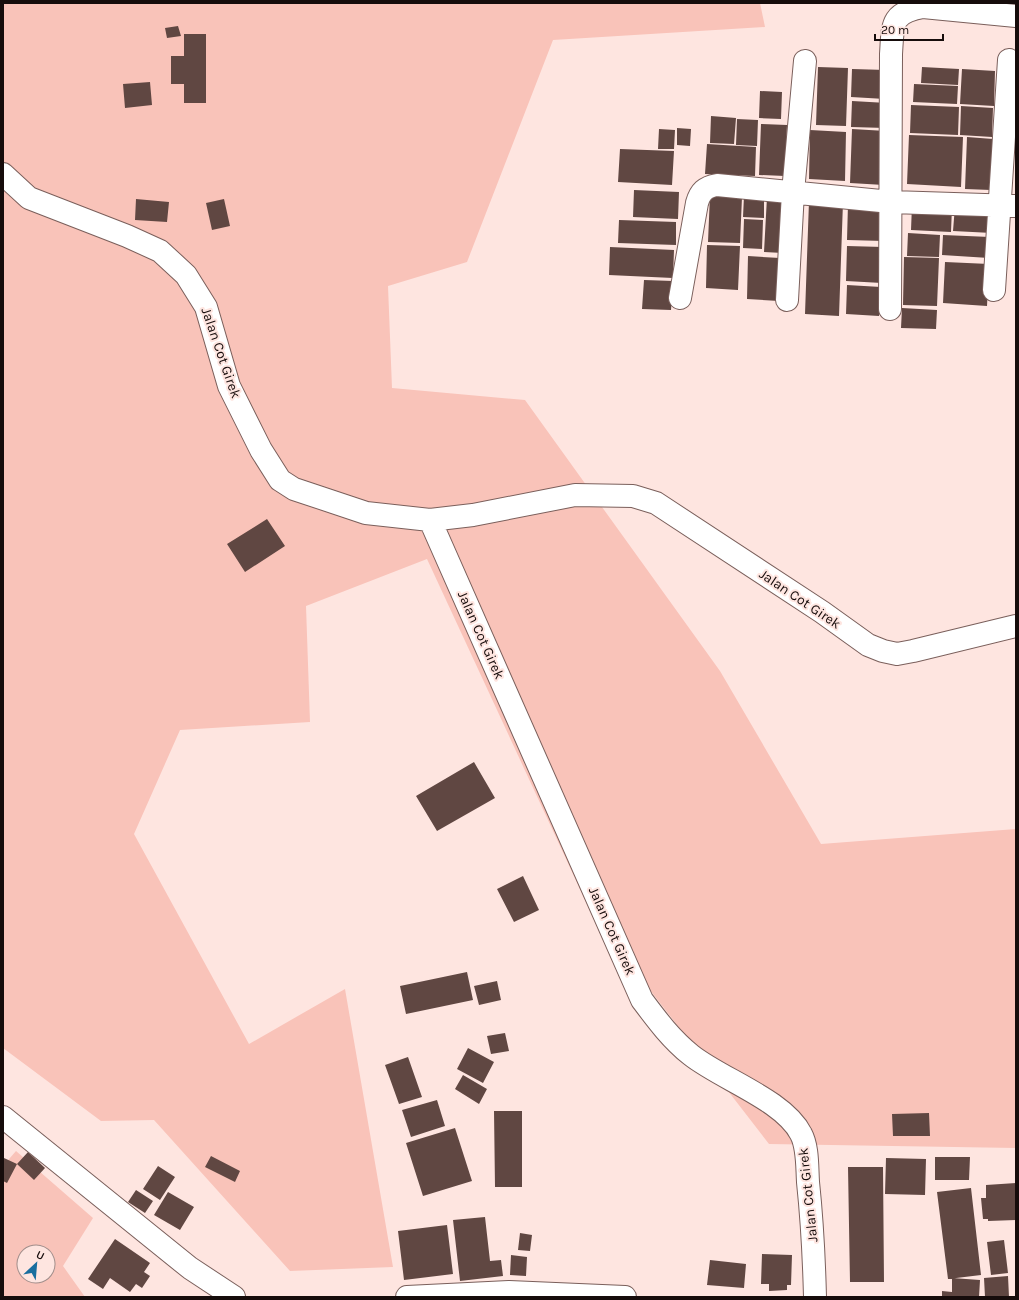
<svg xmlns="http://www.w3.org/2000/svg" width="1019" height="1300" viewBox="0 0 1019 1300" font-family="Karla,sans-serif">
<style>
.green{fill:#f9c3b9;fill-rule:evenodd}
.building{fill:#604742}
.lines{fill:none;stroke-linecap:round;stroke-linejoin:round}
.street-casing{stroke:#7a5f5b;stroke-width:24}
.street{stroke:#fff;stroke-width:22}
.labels{text-anchor:middle;dominant-baseline:central;stroke-width:4;stroke-linejoin:round;paint-order:stroke}
.street-label{font-size:14px;fill:#160c0b;stroke:#fee5e0}
</style>
<rect width="100%" height="100%" fill="#fee5e0"/>
<path class="green" d="M 3,3 L 760,3 L 765,27 L 553,40 L 467,262 L 388,286 L 392,388 L 525,400 L 720,671 L 821,844 L 1016,829 L 1016,1148 L 769,1144 L 592,915 L 427,559 L 306,606 L 310,722 L 180,730 L 134,834 L 249,1044 L 345,989 L 393,1267 L 290,1271 L 154,1120 L 101,1121 L 3,1048 Z
M 16,1151 L 93,1218 L 63,1266 L 85,1297 L 3,1297 L 3,1166 ZM 24,1252 L 48,1252 L 48,1276 L 24,1276 Z"/>
<path class="building" d="M 178,26 L 181,36 L 167,38 L 165,28 Z
M 184,34 L 206,34 L 206,103 L 184,103 L 184,84 L 171,84 L 171,56 L 184,56 Z
M 818,67 L 848,68 L 846,126 L 816,125 Z
M 922,67 L 959,69 L 958,85 L 921,83 Z
M 852,69 L 886,70 L 885,99 L 851,97 Z
M 962,69 L 995,71 L 994,106 L 960,104 Z
M 150,82 L 152,105 L 125,108 L 123,84 Z
M 914,84 L 958,86 L 957,104 L 913,102 Z
M 760,91 L 782,92 L 781,119 L 759,118 Z
M 852,101 L 887,103 L 886,128 L 851,127 Z
M 911,105 L 959,107 L 958,135 L 910,133 Z
M 961,106 L 993,108 L 992,137 L 960,135 Z
M 711,116 L 736,118 L 734,144 L 710,143 Z
M 737,119 L 758,120 L 757,146 L 736,145 Z
M 761,124 L 787,125 L 785,176 L 759,175 Z
M 677,128 L 691,129 L 690,146 L 677,145 Z
M 659,129 L 675,130 L 674,149 L 658,149 Z
M 852,129 L 886,131 L 884,185 L 850,183 Z
M 810,130 L 846,132 L 845,181 L 809,179 Z
M 909,135 L 963,137 L 961,187 L 907,184 Z
M 967,137 L 993,139 L 991,190 L 965,189 Z
M 707,144 L 756,147 L 755,176 L 705,174 Z
M 620,149 L 674,151 L 672,185 L 618,182 Z
M 634,190 L 679,192 L 678,219 L 633,217 Z
M 710,195 L 742,197 L 740,243 L 708,242 Z
M 744,196 L 764,197 L 764,218 L 743,217 Z
M 767,197 L 785,198 L 783,253 L 764,252 Z
M 136,199 L 169,202 L 167,222 L 135,220 Z
M 224,199 L 230,226 L 212,230 L 206,203 Z
M 809,201 L 843,202 L 839,316 L 805,314 Z
M 848,204 L 886,206 L 884,241 L 847,240 Z
M 912,205 L 952,207 L 951,232 L 911,230 Z
M 955,206 L 993,207 L 992,233 L 953,231 Z
M 744,219 L 763,220 L 762,249 L 743,248 Z
M 619,220 L 676,222 L 676,245 L 618,243 Z
M 908,233 L 940,235 L 939,257 L 907,256 Z
M 943,235 L 990,237 L 989,258 L 942,255 Z
M 707,245 L 740,246 L 738,290 L 706,288 Z
M 847,246 L 883,247 L 882,283 L 846,281 Z
M 610,247 L 674,250 L 673,278 L 609,275 Z
M 748,256 L 780,258 L 779,301 L 747,299 Z
M 904,257 L 939,258 L 937,306 L 903,305 Z
M 945,262 L 989,264 L 987,306 L 943,303 Z
M 644,280 L 673,281 L 671,310 L 642,309 Z
M 847,285 L 881,287 L 879,316 L 846,314 Z
M 902,308 L 937,310 L 936,329 L 901,328 Z
M 267,519 L 285,546 L 245,572 L 227,544 Z
M 474,762 L 495,798 L 437,831 L 416,796 Z
M 523,876 L 539,910 L 514,922 L 497,889 Z
M 467,972 L 473,1000 L 406,1014 L 400,986 Z
M 497,981 L 501,1000 L 479,1005 L 474,986 Z
M 505,1033 L 509,1051 L 491,1054 L 487,1036 Z
M 468,1048 L 494,1062 L 483,1083 L 457,1069 Z
M 408,1057 L 422,1097 L 399,1104 L 385,1065 Z
M 463,1075 L 487,1089 L 479,1104 L 455,1089 Z
M 437,1100 L 445,1126 L 411,1137 L 402,1110 Z
M 494,1111 L 522,1111 L 522,1187 L 495,1187 Z
M 929,1113 L 930,1136 L 893,1136 L 892,1114 Z
M 455,1128 L 472,1181 L 423,1196 L 406,1143 Z
M 28,1152 L 45,1168 L 34,1180 L 17,1164 Z
M 211,1156 L 240,1171 L 235,1182 L 205,1167 Z
M 935,1157 L 970,1157 L 969,1180 L 935,1180 Z
M 4,1158 L 17,1164 L 7,1183 L 3,1181 Z
M 886,1158 L 926,1159 L 925,1195 L 885,1194 Z
M 158,1166 L 175,1177 L 160,1200 L 143,1189 Z
M 848,1167 L 883,1167 L 884,1282 L 850,1282 Z
M 1016,1183 L 1016,1220 L 988,1221 L 988,1219 L 983,1219 L 981,1198 L 986,1198 L 986,1185 Z
M 971,1188 L 981,1275 L 948,1279 L 937,1192 Z
M 136,1190 L 153,1201 L 145,1213 L 128,1202 Z
M 168,1192 L 194,1207 L 180,1230 L 154,1215 Z
M 485,1217 L 490,1261 L 501,1260 L 503,1276 L 460,1281 L 453,1220 Z
M 447,1225 L 453,1274 L 404,1280 L 398,1231 Z
M 520,1233 L 532,1235 L 530,1251 L 518,1250 Z
M 115,1239 L 150,1263 L 144,1272 L 150,1276 L 142,1288 L 136,1284 L 130,1292 L 110,1278 L 103,1289 L 88,1279 Z
M 1004,1240 L 1008,1273 L 991,1275 L 987,1242 Z
M 762,1254 L 792,1255 L 791,1285 L 787,1285 L 787,1290 L 769,1291 L 769,1284 L 761,1284 Z
M 511,1255 L 527,1257 L 526,1276 L 510,1275 Z
M 710,1260 L 746,1264 L 744,1288 L 707,1285 Z
M 1008,1276 L 1009,1297 L 985,1297 L 984,1278 Z
M 952,1278 L 980,1280 L 979,1297 L 942,1297 L 942,1291 L 952,1292 Z"/>
<g class="lines">
<g class="street-casing">
<path id="street" d="M 3,174 L 29,198 L 127,236 L 160,251 L 186,275 L 206,307 L 229,386 L 261,450 L 280,480 L 294,489 L 366,513 L 430,520 L 473,515 L 575,495 L 633,496 L 656,503 L 822,612 L 868,645 L 883,651 L 897,654 L 913,651 L 1016,626
M 994,290 L 1009,60
M 680,298 L 697,203 C 700,192 705,187 717,185 L 891,202 L 1016,206
M 787,300 L 793,192 L 805,61
M 890,309 L 891,54 C 893,25 890,13 923,7 L 1016,16
M 430,520 L 642,1000 C 657,1020 671,1039 691,1055 C 721,1079 784,1100 801,1134 C 808,1147 807,1166 808,1182 C 812,1220 814,1258 815,1297
M 3,1117 L 190,1268 L 234,1297
M 407,1297 L 509,1292 L 625,1297"/>
</g>
<use href="#street" class="street"/>
</g>
<g class="labels">
<g class="street-label">
<text transform="translate(221 353) rotate(71)">Jalan Cot Girek</text>
<text transform="translate(800 599) rotate(34)">Jalan Cot Girek</text>
<text transform="translate(481 635) rotate(66)">Jalan Cot Girek</text>
<text transform="translate(612 931) rotate(66)">Jalan Cot Girek</text>
<text transform="translate(808 1195) rotate(-96)">Jalan Cot Girek</text>
</g>
</g>
<rect width="1019" height="1300" fill="none" stroke="#160c0b" stroke-width="8"/>
<g transform="translate(36 1264) rotate(26)"><circle r="19" fill="#fee5e0" stroke="#a18e8b"/>
<path d="M0-3L7 15L0 10L-7 15Z" fill="#196e9f"/>
<text y="-6" font-size="11" font-weight="bold" text-anchor="middle" fill="#160c0b">U</text>
</g>
<path d="M875 34v6h68v-6" fill="none" stroke="#160c0b" stroke-width="2"/>
<text x="881" y="34" font-size="12" fill="#160c0b" stroke="#fee5e0" stroke-width="3" paint-order="stroke">20 m</text>
</svg>
